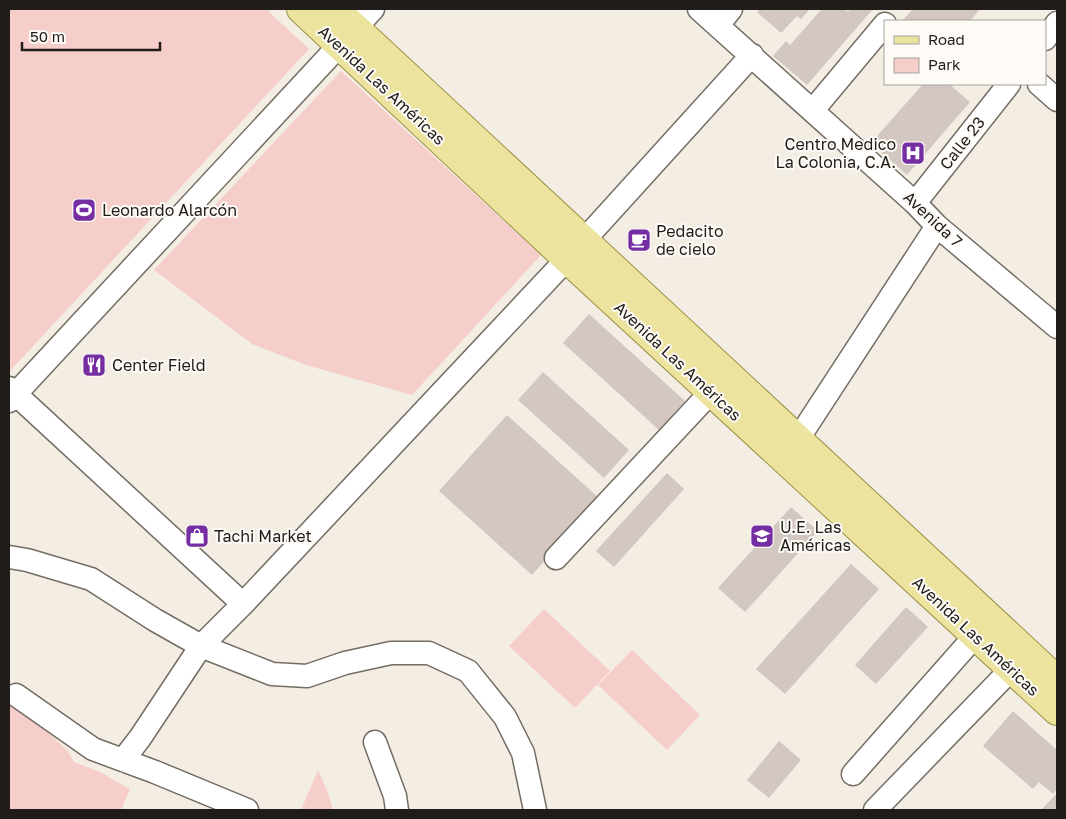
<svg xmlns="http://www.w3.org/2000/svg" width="1066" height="819" viewBox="0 0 1066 819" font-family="'Golos Text',sans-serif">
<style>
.green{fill:#f6cec9}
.building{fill:#d3c7c1}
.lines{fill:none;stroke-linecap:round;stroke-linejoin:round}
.minor-casing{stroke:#736d64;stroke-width:25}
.major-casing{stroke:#9b9145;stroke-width:30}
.minor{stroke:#fff;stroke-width:22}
.major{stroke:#ebe39e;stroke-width:28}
.labels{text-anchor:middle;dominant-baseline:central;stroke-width:4;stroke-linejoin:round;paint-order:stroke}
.street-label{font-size:16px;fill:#1f1c19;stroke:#fefbf7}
.poi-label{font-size:16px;fill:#1f1c19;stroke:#fefbf7;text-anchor:start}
</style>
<rect width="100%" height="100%" fill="#f4ede3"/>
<path class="green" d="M 9,9 L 266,9 L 309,49 L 9,372 Z
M 341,71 L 541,255 L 412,395 L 306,365 L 252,344 L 154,270 Z
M 544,609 L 610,671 L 575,708 L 509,646 Z
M 632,650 L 700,715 L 667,750 L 598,685 Z
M 9,698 L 67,750 L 74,762 L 100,772 L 130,789 L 121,810 L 9,810 Z
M 318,770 L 328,793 L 333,810 L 301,810 Z"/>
<path class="building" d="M 760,9 L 810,9 L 801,19 L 797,16 L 781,33 L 757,12 Z
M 822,9 L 845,9 L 848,12 L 850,9 L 873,9 L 807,85 L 773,56 L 786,41 L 790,45 Z
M 913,9 L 980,9 L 970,21 L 902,21 Z
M 923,84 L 949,84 L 970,102 L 907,175 L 871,143 Z
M 589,314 L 685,401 L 659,430 L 563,343 Z
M 543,372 L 629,450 L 604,478 L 518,400 Z
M 507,415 L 600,499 L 532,575 L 439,491 Z
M 667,473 L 684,489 L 614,567 L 596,551 Z
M 791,507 L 818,531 L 745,612 L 718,588 Z
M 851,564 L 879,589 L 785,694 L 756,669 Z
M 906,607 L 928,627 L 876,684 L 855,665 Z
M 1013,711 L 1057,750 L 1057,789 L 1053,794 L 1039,782 L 1033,789 L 983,746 Z
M 779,741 L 801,760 L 769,798 L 747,780 Z
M 1057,793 L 1057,810 L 1041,810 Z"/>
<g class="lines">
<g class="minor-casing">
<path id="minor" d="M 699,9 L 915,203 L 937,226 L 1057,327
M 718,25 L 731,9
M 1045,39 L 1057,23
M 1039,84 L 1057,100
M 813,110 L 885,24
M 915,203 L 1009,84
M 9,388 L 243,604
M 9,401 L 373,9
M 798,439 L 937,226
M 9,557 L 27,560 L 91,579 L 155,620 L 201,646 L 272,674 L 307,676 L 345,663 L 391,653 L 429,653 L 468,671 L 505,717 L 523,753 L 535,810
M 556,558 L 711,392
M 16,695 L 93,749 L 155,772 L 247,810
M 375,742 L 395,796 L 397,810
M 123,760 L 140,738 L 201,646 L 243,604 L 567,259 L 752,55
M 853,774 L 975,636
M 875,810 L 1024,656"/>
</g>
<g class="major-casing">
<path id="major" d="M 301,9 L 567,259 L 1057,711
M 335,9 L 1057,680"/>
</g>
<use href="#minor" class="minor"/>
<use href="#major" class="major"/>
</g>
<defs>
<g id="hospital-square" transform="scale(1.25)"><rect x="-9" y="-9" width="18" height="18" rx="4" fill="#752ea2" stroke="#fefbf7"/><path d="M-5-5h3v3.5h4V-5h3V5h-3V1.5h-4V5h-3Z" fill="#fff"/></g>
<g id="stadium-square" transform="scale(1.25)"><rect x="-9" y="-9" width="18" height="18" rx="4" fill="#752ea2" stroke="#fefbf7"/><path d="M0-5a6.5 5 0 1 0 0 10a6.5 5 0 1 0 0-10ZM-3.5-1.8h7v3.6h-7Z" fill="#fff"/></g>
<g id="cafe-square" transform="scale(1.25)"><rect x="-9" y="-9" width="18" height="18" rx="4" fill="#752ea2" stroke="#fefbf7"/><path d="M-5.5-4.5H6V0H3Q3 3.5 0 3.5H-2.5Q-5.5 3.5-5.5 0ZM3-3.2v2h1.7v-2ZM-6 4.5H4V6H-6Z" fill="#fff"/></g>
<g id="restaurant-square" transform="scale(1.25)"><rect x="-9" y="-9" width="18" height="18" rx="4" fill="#752ea2" stroke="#fefbf7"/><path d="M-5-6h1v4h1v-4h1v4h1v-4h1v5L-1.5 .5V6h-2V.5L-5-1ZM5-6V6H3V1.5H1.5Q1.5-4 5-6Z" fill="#fff"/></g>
<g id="shop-square" transform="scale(1.25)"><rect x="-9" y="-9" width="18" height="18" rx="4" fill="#752ea2" stroke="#fefbf7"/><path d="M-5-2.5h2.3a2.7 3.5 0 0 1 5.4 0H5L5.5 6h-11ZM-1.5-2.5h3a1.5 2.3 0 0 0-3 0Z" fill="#fff"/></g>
<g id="school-square" transform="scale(1.25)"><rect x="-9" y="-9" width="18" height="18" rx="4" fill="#752ea2" stroke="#fefbf7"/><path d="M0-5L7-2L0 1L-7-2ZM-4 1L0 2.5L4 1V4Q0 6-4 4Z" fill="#fff"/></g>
</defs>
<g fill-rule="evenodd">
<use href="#hospital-square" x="913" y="153"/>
<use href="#stadium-square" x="84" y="210"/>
<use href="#cafe-square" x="639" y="240"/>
<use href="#restaurant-square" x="94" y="365"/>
<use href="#shop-square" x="197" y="536"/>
<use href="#school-square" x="762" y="536"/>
</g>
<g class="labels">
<g class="street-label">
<text transform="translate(382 85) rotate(43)">Avenida Las Américas</text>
<text transform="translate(962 143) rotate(-52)">Calle 23</text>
<text transform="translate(933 219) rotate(43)">Avenida 7</text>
<text transform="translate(678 361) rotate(43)">Avenida Las Américas</text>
<text transform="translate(976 636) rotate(43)">Avenida Las Américas</text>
</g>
<g class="poi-label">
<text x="896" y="144" text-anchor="end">Centro Medico<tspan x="896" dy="18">La Colonia, C.A.</tspan></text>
<text x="102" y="210">Leonardo Alarcón</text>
<text x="656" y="231">Pedacito<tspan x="656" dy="18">de cielo</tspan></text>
<text x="112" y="365">Center Field</text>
<text x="780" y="527">U.E. Las<tspan x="780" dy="18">Américas</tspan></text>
<text x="214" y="536">Tachi Market</text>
</g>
</g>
<rect width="1066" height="819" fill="none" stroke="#1f1c19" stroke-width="20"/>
<rect x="884" y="20" width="162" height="65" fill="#fefbf7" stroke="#a5a29e"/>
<rect x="894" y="36" width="25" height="8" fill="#ebe39e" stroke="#a5a29e"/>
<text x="928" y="45" font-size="15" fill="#1f1c19">Road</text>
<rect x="894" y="58" width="25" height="15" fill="#f6cec9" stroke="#a5a29e"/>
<text x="928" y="70" font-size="15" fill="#1f1c19">Park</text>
<path d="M22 42v8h138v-8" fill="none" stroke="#1f1c19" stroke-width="2.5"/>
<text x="30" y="42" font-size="15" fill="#1f1c19" stroke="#fefbf7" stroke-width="4" paint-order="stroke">50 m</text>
</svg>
